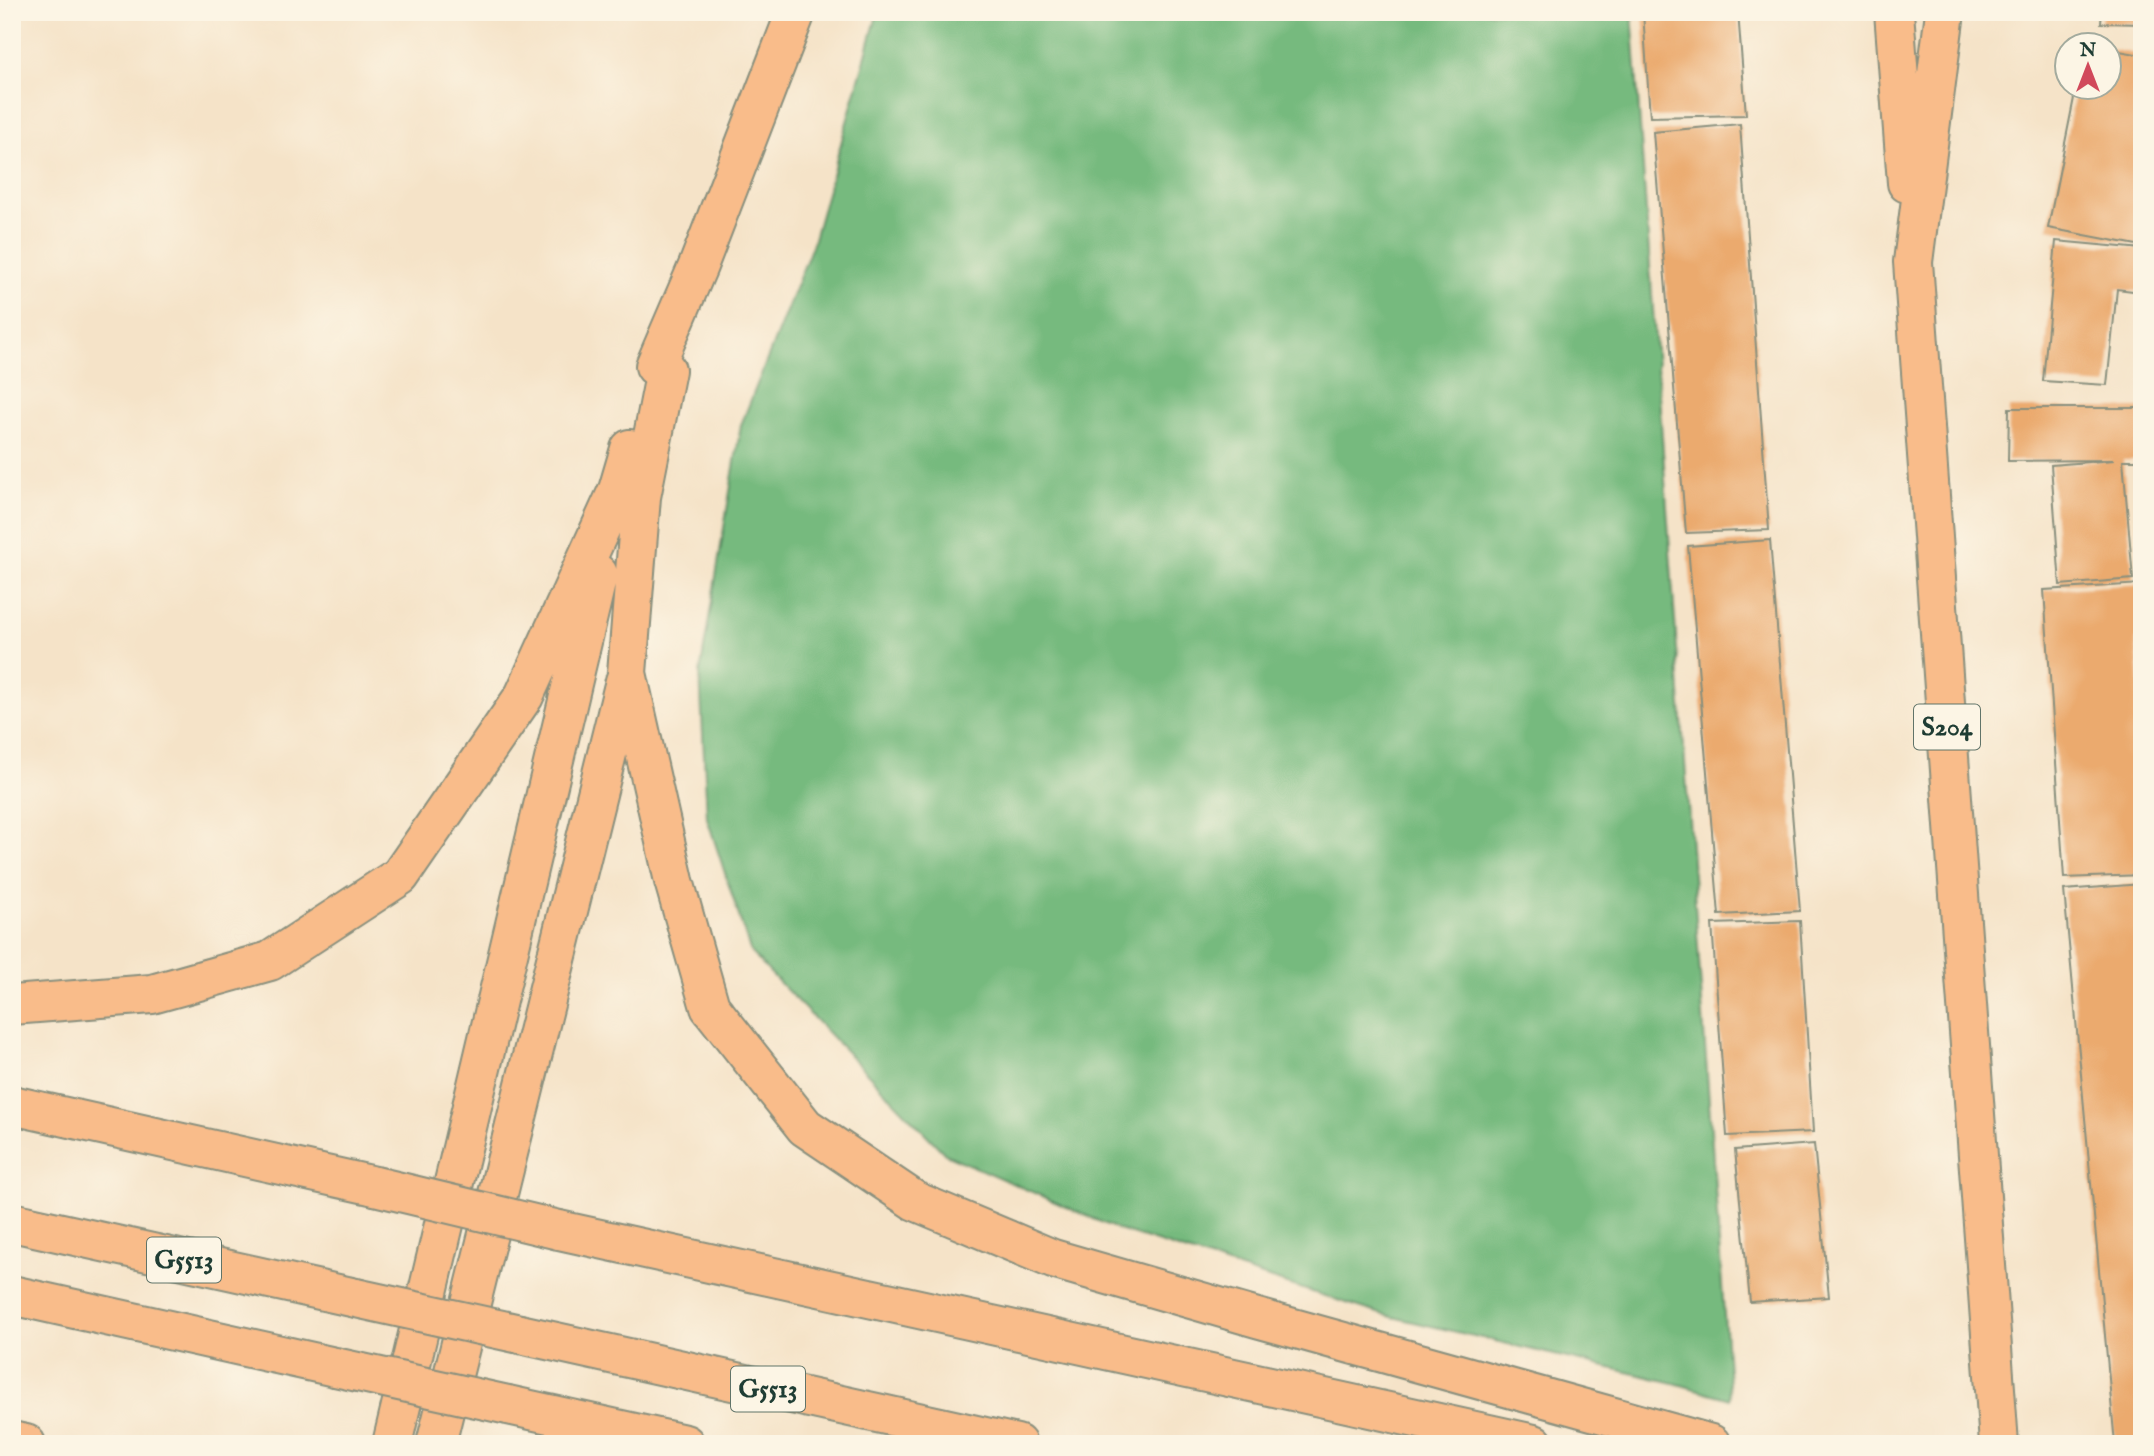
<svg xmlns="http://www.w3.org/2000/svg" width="2154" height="1456" viewBox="0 0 2154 1456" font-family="'IM FELL English',serif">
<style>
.forest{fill:#76ba7e;stroke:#4a7c59;stroke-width:2}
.building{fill:#ebaa6e}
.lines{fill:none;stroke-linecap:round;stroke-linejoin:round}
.major-casing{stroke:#8a907e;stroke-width:42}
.highway-casing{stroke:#8a907e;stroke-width:42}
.major{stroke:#f9bc8a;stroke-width:38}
.highway{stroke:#f9bc8a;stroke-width:38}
.highway-bridge-casing{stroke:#8a907e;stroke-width:42;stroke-linecap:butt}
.highway-bridge{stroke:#f9bc8a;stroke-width:38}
.labels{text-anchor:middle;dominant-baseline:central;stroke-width:5;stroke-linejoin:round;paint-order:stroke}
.shield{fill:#fcf5e5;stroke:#617469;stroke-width:2}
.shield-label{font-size:26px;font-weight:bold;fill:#1f3d34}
</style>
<rect width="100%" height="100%" fill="#fcf5e5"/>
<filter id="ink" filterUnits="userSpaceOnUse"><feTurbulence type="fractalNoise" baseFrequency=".0143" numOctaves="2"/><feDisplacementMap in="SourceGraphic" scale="14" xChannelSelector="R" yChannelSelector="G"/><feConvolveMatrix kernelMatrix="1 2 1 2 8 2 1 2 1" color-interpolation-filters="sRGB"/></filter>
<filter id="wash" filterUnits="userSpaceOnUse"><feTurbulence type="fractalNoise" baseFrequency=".00686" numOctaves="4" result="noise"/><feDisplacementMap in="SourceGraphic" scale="28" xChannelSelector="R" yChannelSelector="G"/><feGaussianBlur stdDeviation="1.57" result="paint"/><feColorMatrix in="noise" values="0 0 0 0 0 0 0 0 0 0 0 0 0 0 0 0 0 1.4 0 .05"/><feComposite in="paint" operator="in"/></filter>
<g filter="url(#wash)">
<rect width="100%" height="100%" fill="#f5e3c8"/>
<path class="forest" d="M 878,12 L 1632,12 L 1730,1399 L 1674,1383 L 1384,1315 L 1119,1230 L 945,1154 L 751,953 L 707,818 L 700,673 L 741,425 L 812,246 Z"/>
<g id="blocks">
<path class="building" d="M 1643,12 L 1738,12 L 1746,115 L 1650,117 Z
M 2102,12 L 2142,12 L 2142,24 L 2101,23 Z
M 2108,49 L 2142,55 L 2142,246 L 2048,228 L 2076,88 L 2108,88 Z
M 1740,124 L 1769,530 L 1686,533 L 1653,132 Z
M 2056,241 L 2142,249 L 2142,292 L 2117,289 L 2107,385 L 2043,381 Z
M 2009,408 L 2142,408 L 2142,460 L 2123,460 L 2133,579 L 2060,585 L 2051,465 L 2114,460 L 2008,461 Z
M 2142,516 L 2142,567 L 2140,567 L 2137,517 Z
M 1770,540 L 1800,911 L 1719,915 L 1688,546 Z
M 2142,584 L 2142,639 L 2136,639 L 2142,714 L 2142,875 L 2064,878 L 2044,590 Z
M 2142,884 L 2142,1444 L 2115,1444 L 2064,890 Z
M 1800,921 L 1813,1132 L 1727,1136 L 1712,924 Z
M 1814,1144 L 1829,1297 L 1750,1302 L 1735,1150 Z"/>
</g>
</g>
<g filter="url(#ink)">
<use href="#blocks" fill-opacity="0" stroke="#8a907e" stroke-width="2"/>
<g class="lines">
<g class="major-casing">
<path id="major" d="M 1894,12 L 1907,183
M 1945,12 L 1913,262 L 1999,1444
M 655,366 L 698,266 L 796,12"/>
</g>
<g class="highway-casing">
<path id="highway" d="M 666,370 L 641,497 L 627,673 L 674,881 L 710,1007 L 805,1127 L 915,1201 L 1053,1259 L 1257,1318 L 1711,1444
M 12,1005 L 152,994 L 270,961 L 400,876 L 524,696 L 618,490 L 630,449
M 12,1105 L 375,1186
M 12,1222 L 356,1298
M 559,1230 L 1534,1444
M 12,1295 L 335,1367
M 520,1334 L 1017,1444
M 508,1405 L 685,1444
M 12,1441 L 26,1444
M 392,1444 L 598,574
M 436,1444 L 625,681"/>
</g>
<use href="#major" class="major"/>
<use href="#highway" class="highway"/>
<g class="highway-bridge-casing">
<path id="highway-bridge" d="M 375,1186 L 559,1230
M 356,1298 L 520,1334
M 335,1367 L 508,1405"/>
</g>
<use href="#highway-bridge" class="highway-bridge"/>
</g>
</g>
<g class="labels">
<g class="shield">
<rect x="1914" y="704.5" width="66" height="45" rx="5"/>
<rect x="147" y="1237.5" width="74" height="45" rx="5"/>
<rect x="731" y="1366.5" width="74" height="45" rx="5"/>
</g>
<g class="shield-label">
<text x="1947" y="727">S204</text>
<text x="184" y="1260">G5513</text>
<text x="768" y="1389">G5513</text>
</g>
</g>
<rect width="2154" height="1456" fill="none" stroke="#fcf5e5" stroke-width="42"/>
<g transform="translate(2088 66)"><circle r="33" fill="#fcf5e5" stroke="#a4ab9e" stroke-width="2"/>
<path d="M0-5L12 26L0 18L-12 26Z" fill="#d1495b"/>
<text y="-10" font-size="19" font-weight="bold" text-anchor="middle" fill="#1f3d34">N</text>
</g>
</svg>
